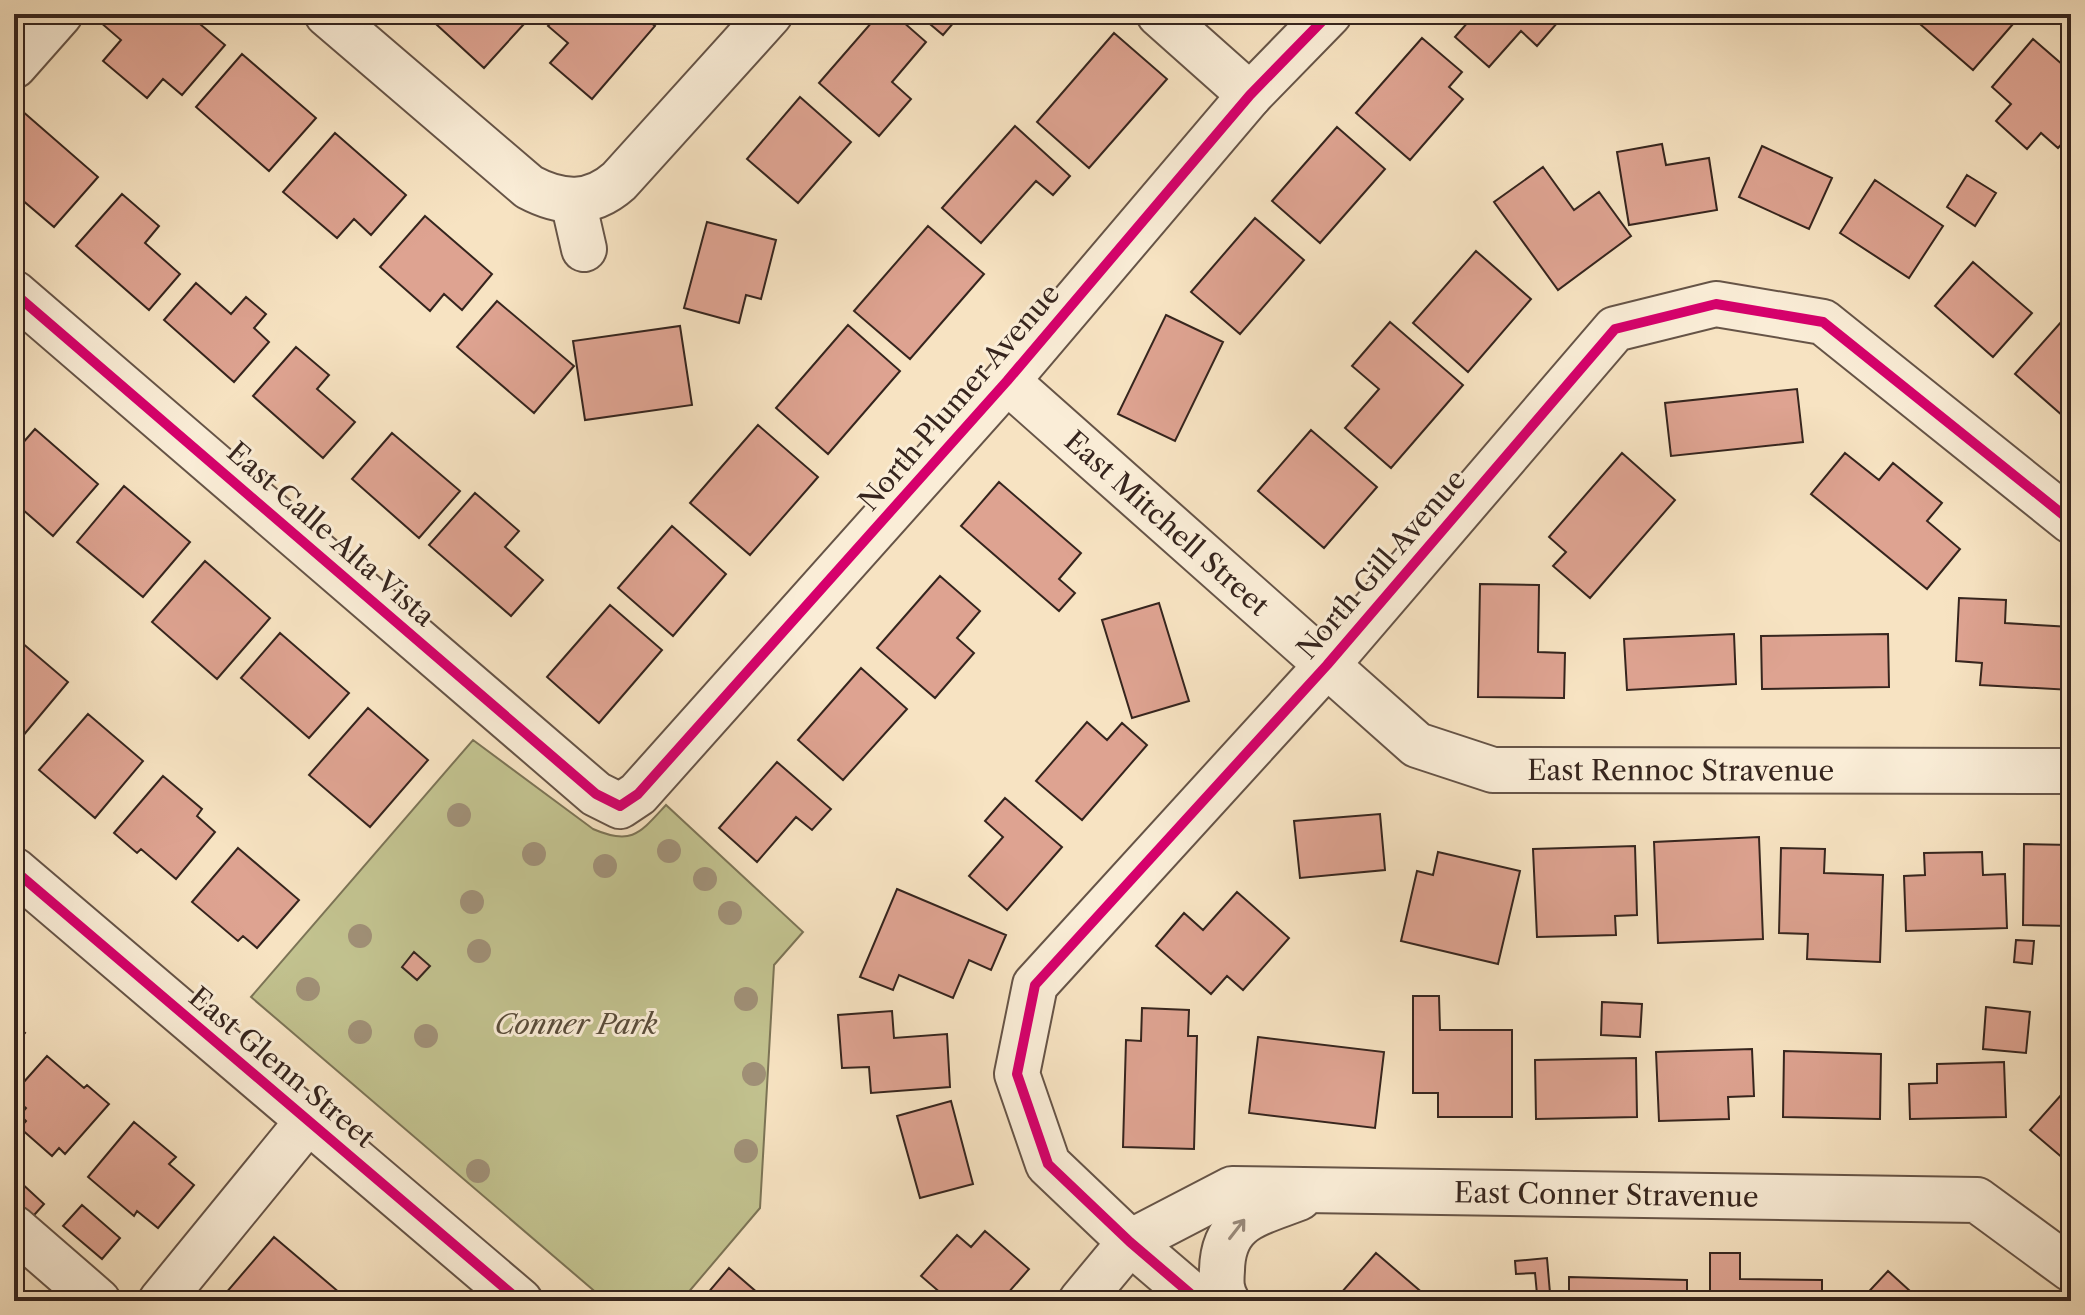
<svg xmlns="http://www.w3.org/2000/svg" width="2085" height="1315" viewBox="0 0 2085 1315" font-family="'Libre Caslon Text',serif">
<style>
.green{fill:#c2c28f;stroke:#7c7456;stroke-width:2}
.building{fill:#dea391;stroke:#36251e;stroke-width:2}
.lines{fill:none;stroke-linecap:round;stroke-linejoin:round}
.minor-casing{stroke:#665447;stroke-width:48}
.minor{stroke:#faedd7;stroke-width:44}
.cycleway-casing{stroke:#faedd7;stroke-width:15}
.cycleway{stroke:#d6006c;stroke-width:10}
.tree{fill:#a09077}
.oneway{stroke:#98897a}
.labels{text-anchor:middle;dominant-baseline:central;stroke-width:6;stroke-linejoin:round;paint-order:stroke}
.street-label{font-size:28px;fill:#36251e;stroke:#faedd7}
.park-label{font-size:28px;font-style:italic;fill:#594c3a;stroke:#faedd7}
</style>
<rect width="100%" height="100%" fill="#f7e3c2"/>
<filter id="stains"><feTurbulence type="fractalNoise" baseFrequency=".0025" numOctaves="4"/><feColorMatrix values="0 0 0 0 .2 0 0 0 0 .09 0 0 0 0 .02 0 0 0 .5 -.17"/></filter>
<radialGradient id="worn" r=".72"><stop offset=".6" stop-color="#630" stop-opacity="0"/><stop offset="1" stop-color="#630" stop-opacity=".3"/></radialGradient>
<path class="green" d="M 473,740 L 593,829 C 632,846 640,833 666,805 L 803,932 L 774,965 L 760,1208 L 681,1301 L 606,1301 L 251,997 Z"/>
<path class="building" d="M 107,14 L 188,14 L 225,45 L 182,95 L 163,79 L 147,98 L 103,61 L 121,40 L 100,22 Z
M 386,14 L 402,14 L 394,22 Z
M 425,14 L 513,14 L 524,24 L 484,68 Z
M 559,14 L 640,14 L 655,26 L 592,99 L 550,63 L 568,43 L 548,26 Z
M 879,14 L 894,14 L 926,42 L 892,82 L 911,99 L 879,136 L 819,83 Z
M 918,14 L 961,14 L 943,35 Z
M 1475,14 L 1565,14 L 1537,46 L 1521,31 L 1489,67 L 1455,37 Z
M 1917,14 L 2001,14 L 2013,24 L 1973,70 L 1913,18 Z
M 1114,33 L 1167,79 L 1089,168 L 1037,122 Z
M 1422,38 L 1462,72 L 1449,87 L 1463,99 L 1410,160 L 1356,113 Z
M 2033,39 L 2071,72 L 2071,134 L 2058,148 L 2041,133 L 2027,149 L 1996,121 L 2011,104 L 1992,87 Z
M 242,54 L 316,118 L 269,171 L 196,107 Z
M 800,97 L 851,142 L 798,203 L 747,159 Z
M 21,110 L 98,177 L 54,227 L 14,193 L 14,118 Z
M 1015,126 L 1070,176 L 1053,195 L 1036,181 L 981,243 L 942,208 Z
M 1337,127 L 1385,169 L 1320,243 L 1272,201 Z
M 335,133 L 406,195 L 371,235 L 354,219 L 337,238 L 283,192 Z
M 1662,144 L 1666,165 L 1709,158 L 1717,210 L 1629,225 L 1617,152 Z
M 1762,146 L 1832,178 L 1809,229 L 1739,197 Z
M 1543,167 L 1574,210 L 1599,192 L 1631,236 L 1558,290 L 1494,202 Z
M 1967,175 L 1996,193 L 1975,226 L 1947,207 Z
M 1875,180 L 1943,226 L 1909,278 L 1840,233 Z
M 122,194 L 159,226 L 145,243 L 180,274 L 149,310 L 76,246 Z
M 425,216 L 492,274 L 462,310 L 444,294 L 430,311 L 380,267 Z
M 1255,218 L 1304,260 L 1240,334 L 1191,292 Z
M 707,222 L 776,240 L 761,299 L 746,295 L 739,323 L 684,308 Z
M 928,226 L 984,274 L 910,359 L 854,311 Z
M 1476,251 L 1531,299 L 1468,372 L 1413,323 Z
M 1973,262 L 2032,313 L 1993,357 L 1935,306 Z
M 196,283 L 231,314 L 246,297 L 266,314 L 254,328 L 269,342 L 234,382 L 164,320 Z
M 497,301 L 574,366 L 534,413 L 457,347 Z
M 1166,315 L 1223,342 L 1175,441 L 1118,414 Z
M 2062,321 L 2071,329 L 2071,407 L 2063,416 L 2015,374 Z
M 1390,322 L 1463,385 L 1391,468 L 1345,428 L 1379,389 L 1352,366 Z
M 848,325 L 900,371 L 828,454 L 776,408 Z
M 680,326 L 692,405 L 585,420 L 573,341 Z
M 296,347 L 329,375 L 317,389 L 355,422 L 323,458 L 253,396 Z
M 1797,389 L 1803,442 L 1671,456 L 1665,403 Z
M 758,425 L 818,477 L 750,555 L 690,503 Z
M 35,429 L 98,484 L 53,536 L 14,502 L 14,453 Z
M 1311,430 L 1377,487 L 1324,548 L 1258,491 Z
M 392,433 L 460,491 L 419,538 L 352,479 Z
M 1622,453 L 1675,500 L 1590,598 L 1553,566 L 1566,552 L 1549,537 Z
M 1845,453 L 1879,480 L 1893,463 L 1942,503 L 1927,521 L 1960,549 L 1927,589 L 1811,494 Z
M 999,482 L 1081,553 L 1059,579 L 1075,593 L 1059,611 L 961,526 Z
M 124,486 L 190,542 L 143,597 L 77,542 Z
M 475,493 L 519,531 L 505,547 L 543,580 L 511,616 L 429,545 Z
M 672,526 L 726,574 L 673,636 L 618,588 Z
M 205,561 L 270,618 L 217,679 L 152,622 Z
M 940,576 L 980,611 L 957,638 L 974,653 L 935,698 L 877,648 Z
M 1480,584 L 1539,585 L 1538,652 L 1565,653 L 1564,698 L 1478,697 Z
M 1959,598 L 2006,600 L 2005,623 L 2071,627 L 2071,690 L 1980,685 L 1982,663 L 1956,661 Z
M 1159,603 L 1189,701 L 1132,718 L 1102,620 Z
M 610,605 L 662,650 L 599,723 L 547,677 Z
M 280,633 L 349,693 L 309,738 L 241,678 Z
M 1734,634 L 1736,684 L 1627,690 L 1624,639 Z
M 1888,634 L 1889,687 L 1762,689 L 1761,636 Z
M 14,636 L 68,682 L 17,743 L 14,740 Z
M 861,668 L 907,709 L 843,780 L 798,740 Z
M 368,708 L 428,760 L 370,827 L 309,775 Z
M 88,714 L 143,761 L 95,818 L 39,770 Z
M 1087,722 L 1107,740 L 1122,723 L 1147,745 L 1082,820 L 1036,781 Z
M 777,762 L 831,809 L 812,830 L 796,817 L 757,862 L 719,828 Z
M 163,776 L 202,809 L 197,816 L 215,832 L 176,879 L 141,849 L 137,853 L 114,833 Z
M 1005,798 L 1062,847 L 1007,910 L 969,876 L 1003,837 L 985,821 Z
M 1380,814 L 1385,870 L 1300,878 L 1294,821 Z
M 1759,837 L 1763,939 L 1658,943 L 1654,842 Z
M 2024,844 L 2071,845 L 2071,926 L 2023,925 Z
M 1635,846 L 1637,915 L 1615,916 L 1616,935 L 1537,937 L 1533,849 Z
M 238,848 L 299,900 L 257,948 L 243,936 L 238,941 L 192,902 Z
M 1781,848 L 1825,849 L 1824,873 L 1883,875 L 1880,962 L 1807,959 L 1808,934 L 1779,933 Z
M 1438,852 L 1520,871 L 1498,964 L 1401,941 L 1417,871 L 1433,875 Z
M 1982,852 L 1983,875 L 2005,874 L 2007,928 L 1906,931 L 1904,876 L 1925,875 L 1924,853 Z
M 897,889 L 1006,935 L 991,970 L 969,960 L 953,998 L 899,975 L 893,990 L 860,977 Z
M 1237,892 L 1289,938 L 1243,990 L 1227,976 L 1211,994 L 1156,946 L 1184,913 L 1203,930 Z
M 2016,940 L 2034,941 L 2032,964 L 2014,962 Z
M 414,952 L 430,966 L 417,980 L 402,967 Z
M 1413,996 L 1439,996 L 1440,1030 L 1512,1030 L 1512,1117 L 1438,1117 L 1438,1093 L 1413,1093 Z
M 1602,1002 L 1642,1004 L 1640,1037 L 1601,1035 Z
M 1986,1007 L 2030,1012 L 2026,1053 L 1983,1049 Z
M 1142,1008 L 1189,1010 L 1188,1036 L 1197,1036 L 1194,1149 L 1123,1147 L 1126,1040 L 1141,1041 Z
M 892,1011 L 894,1038 L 947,1034 L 950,1087 L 871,1093 L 869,1067 L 842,1068 L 838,1015 Z
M 14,1024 L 25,1033 L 14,1046 Z
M 1258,1037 L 1384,1052 L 1375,1128 L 1249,1113 Z
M 1752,1049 L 1754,1096 L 1728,1097 L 1729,1119 L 1659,1121 L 1656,1052 Z
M 1784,1051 L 1881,1054 L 1880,1119 L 1783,1117 Z
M 47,1056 L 84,1088 L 87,1085 L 109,1104 L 65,1154 L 59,1148 L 52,1156 L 20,1128 L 26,1121 L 20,1115 L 26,1108 L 14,1098 L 14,1093 Z
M 1636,1058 L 1637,1117 L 1536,1119 L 1535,1060 Z
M 2004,1062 L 2006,1117 L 1910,1119 L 1909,1084 L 1937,1083 L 1937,1064 Z
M 2062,1094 L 2071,1102 L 2071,1165 L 2030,1130 Z
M 951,1101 L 973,1184 L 920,1198 L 897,1116 Z
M 134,1122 L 176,1157 L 169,1164 L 194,1185 L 158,1228 L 137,1211 L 134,1216 L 88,1177 Z
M 18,1180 L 44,1204 L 27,1223 L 14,1211 L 14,1184 Z
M 82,1205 L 120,1238 L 102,1259 L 63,1226 Z
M 985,1231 L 1029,1269 L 1001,1301 L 950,1301 L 921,1276 L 957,1235 L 971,1247 Z
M 274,1237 L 340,1293 L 333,1301 L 219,1301 Z
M 1376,1253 L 1432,1301 L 1334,1301 Z
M 1710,1253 L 1740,1253 L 1740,1279 L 1822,1280 L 1822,1301 L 1710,1301 Z
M 1547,1258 L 1550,1293 L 1537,1294 L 1535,1273 L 1516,1274 L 1515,1261 Z
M 729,1268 L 767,1301 L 774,1293 L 783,1301 L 701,1301 Z
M 1888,1271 L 1921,1301 L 1860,1301 Z
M 1569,1277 L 1687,1280 L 1687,1301 L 1569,1301 Z"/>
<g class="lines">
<g class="minor-casing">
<g id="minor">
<path d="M 327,14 L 529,187 C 561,204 591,206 619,181 L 770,14"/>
<path d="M 1159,14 L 1250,95"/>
<path d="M 14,66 L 60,14"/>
<path d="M 573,201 L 584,249"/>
<path d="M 14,293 L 596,794 L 620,806 L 638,794 L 1007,381 L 1250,95 L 1329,14"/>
<path id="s1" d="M 1007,381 L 1417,745 L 1493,770 L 2071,771"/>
<path d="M 14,870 L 520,1301"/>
<path d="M 14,1228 L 98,1301"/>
<path d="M 161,1301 L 308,1121"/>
<path id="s2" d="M 1081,1301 L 1130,1242 L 1232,1189 L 1977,1200 L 2071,1269"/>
<path d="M 1199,1301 L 1130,1242 L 1048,1164 L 1017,1074 L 1035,985 L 1327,665 L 1615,329 L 1716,304 L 1823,322 L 2071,521"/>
<path d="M 1227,1301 C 1221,1290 1221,1283 1222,1270 C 1223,1218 1258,1214 1299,1198"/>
</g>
</g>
<use href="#minor" class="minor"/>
<g class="cycleway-casing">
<path id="cycleway" d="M 14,293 L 596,794 L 620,806 L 638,794 L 1007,381 L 1250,95 L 1329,14
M 14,870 L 520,1301
M 1199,1301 L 1130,1242 L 1048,1164 L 1017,1074 L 1035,985 L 1327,665 L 1615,329 L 1716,304 L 1823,322 L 2071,521"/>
</g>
<use href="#cycleway" class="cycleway"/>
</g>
<g class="tree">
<circle cx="459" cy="815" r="12"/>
<circle cx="669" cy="851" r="12"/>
<circle cx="534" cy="854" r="12"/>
<circle cx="605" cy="866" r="12"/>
<circle cx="705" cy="879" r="12"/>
<circle cx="472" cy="902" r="12"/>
<circle cx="730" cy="913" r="12"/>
<circle cx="360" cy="936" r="12"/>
<circle cx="479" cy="951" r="12"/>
<circle cx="308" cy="989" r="12"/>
<circle cx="746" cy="999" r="12"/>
<circle cx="360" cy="1032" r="12"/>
<circle cx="426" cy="1036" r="12"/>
<circle cx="754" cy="1074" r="12"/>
<circle cx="746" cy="1151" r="12"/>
<circle cx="478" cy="1171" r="12"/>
</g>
<defs><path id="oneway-shaft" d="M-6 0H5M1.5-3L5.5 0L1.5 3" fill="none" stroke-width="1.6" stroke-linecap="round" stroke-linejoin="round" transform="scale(2)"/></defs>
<use class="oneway" href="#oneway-shaft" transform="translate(1237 1229) rotate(-52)"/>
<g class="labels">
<g class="street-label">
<text transform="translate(959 397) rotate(-49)">North Plumer Avenue</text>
<text stroke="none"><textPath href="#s1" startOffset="214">East Mitchell Street</textPath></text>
<text transform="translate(331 534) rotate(41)">East Calle Alta Vista</text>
<text transform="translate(1381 564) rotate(-49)">North Gill Avenue</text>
<text stroke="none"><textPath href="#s1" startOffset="816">East Rennoc Stravenue</textPath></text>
<text transform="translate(282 1067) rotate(40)">East Glenn Street</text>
<text stroke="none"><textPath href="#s2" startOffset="566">East Conner Stravenue</textPath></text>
</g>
<g class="park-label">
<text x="576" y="1024">Conner Park</text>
</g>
</g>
<rect width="2085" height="1315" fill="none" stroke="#f7e3c2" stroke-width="48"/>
<rect x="16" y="16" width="2053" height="1283" fill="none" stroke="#36251e" stroke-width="4"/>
<rect x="24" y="24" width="2037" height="1267" fill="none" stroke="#36251e" stroke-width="2"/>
<rect width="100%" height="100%" filter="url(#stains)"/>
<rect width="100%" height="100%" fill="url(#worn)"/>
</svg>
